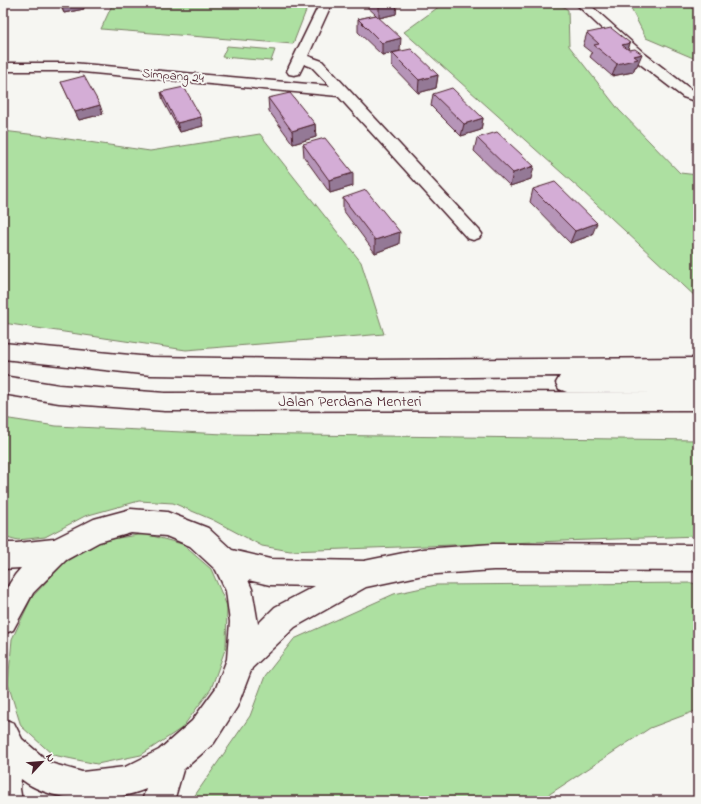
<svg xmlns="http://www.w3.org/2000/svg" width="701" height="804" viewBox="0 0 701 804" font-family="'Indie Flower',sans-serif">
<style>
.green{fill:#ade0a1;stroke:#7c8066}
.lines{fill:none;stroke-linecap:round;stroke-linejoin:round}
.minor-casing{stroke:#4a1f2b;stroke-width:3}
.major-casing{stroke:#4a1f2b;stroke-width:3}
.minor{fill:#f6f6f2;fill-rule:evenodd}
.major{fill:#f6f6f2;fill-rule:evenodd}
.wall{fill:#b695b8;stroke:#4a1f2b}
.shaded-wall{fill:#947996;stroke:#4a1f2b}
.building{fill:#d4add6;stroke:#4a1f2b}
.labels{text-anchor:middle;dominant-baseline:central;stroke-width:4;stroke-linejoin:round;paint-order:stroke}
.far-street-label{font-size:13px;fill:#4a1f2b;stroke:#f6f6f2}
.street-label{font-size:16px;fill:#4a1f2b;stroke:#f6f6f2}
</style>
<rect width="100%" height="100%" fill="#f6f6f2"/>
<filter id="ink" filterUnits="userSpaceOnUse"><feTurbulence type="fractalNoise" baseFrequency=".025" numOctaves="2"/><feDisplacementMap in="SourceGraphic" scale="8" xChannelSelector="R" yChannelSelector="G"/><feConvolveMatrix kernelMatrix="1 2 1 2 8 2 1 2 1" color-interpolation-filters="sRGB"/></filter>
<g filter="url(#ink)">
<path class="green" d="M 113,3 L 309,3 L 293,44 L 101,29 Z
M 444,3 L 558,3 L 568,10 L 569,46 L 619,110 L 680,173 L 698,175 L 698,299 L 581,190 L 404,32 Z
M 628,3 L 698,3 L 698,60 L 646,38 Z
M 227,46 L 275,50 L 271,61 L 222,57 Z
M 3,131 L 54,137 L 150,151 L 260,134 L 361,262 L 384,334 L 186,350 L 3,323 Z
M 3,418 L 56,426 L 224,434 L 698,440 L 698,536 L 290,551 L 262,546 L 213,520 L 173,503 L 139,501 L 85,516 L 45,537 L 18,540 L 3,536 Z
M 145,534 L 182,544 L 211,569 L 227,606 L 226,647 L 211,689 L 182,728 L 141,755 L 97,764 L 53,755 L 21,726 L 8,684 L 12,639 L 32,597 L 65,562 L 104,540 Z
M 693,583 L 698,586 L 698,710 L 650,728 L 539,801 L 191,801 L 250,716 L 265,676 L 294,639 L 394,594 L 436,585 Z"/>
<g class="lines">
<g class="minor-casing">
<path id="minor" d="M 320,3 L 332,3 L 308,56 L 322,61 L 479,230 L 482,234 L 479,238 L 473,240 L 467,238 L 338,96 L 72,71 L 3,71 L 3,63 L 72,63 L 330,86 L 312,67 L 304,64 L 299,74 L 294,75 L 289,74 L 287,71 Z
M 575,3 L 588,3 L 645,54 L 693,91 L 698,93 L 698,102 L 683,97 L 635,60 Z
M 131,509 L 167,512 L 208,528 L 232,550 L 270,559 L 364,561 L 423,549 L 493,544 L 698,545 L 698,571 L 493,570 L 423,575 L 366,587 L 295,627 L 252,668 L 237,707 L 214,743 L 183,770 L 174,801 L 142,801 L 146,789 C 110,804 53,804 21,779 L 20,789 L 22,801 L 3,801 L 3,719 L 14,723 L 22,739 L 50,763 L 82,772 L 125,767 L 159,750 L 192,721 L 216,688 L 227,659 L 230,622 L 226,591 L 216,570 L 190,546 L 166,536 L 131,533 L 99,542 L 66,560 L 33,593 L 13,630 L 3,634 L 3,594 L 15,575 L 21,568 L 3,569 L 3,543 L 17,543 L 54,539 L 94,519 ZM 248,580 L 270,585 L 315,586 L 275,607 L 258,624 L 252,589 Z"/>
</g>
<g class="major-casing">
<path id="major" d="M 3,343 L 151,357 L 372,360 L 698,358 L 698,410 L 165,411 L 59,403 L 3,394 L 3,376 L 59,385 L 165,393 L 671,392 L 567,392 L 559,389 L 556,383 L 560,376 L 372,378 L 151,375 L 3,359 Z"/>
</g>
<use href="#minor" class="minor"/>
<use href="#major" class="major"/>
</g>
<path class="wall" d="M 59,3 L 82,3 L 84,9 L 64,13 Z
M 363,3 L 397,3 L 396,14 L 379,18 L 400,51 L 382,55 L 358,32 L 358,19 L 376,15 Z
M 587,33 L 630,43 L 628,50 L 637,66 L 635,67 L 633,72 L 612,76 L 590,57 L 592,53 L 583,46 Z
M 392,53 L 438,75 L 436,88 L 418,93 L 392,66 Z
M 61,82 L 103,114 L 79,120 Z
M 161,92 L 203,126 L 180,132 L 163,101 Z
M 433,94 L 483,118 L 481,130 L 461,136 L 431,106 Z
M 268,98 L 315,124 L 316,137 L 293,144 L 269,111 Z
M 477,138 L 531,179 L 510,186 L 474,151 Z
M 303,144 L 353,186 L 330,193 L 304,157 Z
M 533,189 L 592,235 L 570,243 L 530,202 Z
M 343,198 L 399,244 L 375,253 L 343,210 Z"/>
<path class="shaded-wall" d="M 69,3 L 82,3 L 84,9 L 64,13 L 61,5 Z
M 391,3 L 397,3 L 396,14 L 379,18 L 379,6 Z
M 401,38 L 400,51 L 382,55 L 382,43 Z
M 630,43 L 626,56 L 622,45 Z
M 642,54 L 637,66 L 635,67 L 633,72 L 612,76 L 617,64 L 634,56 Z
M 438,75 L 436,88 L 418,93 L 419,80 Z
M 100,105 L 103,114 L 79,120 L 75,112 Z
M 201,117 L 203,126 L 180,132 L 177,123 Z
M 483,118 L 481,130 L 461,136 L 464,124 Z
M 315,124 L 316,137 L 293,144 L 292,131 Z
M 534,166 L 531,179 L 510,186 L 513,173 Z
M 353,173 L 353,186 L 330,193 L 329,180 Z
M 597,223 L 592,235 L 570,243 L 575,231 Z
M 400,232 L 399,244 L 375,253 L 375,240 Z"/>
<path class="building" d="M 60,3 L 69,3 L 61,5 Z
M 377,3 L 391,3 L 379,6 Z
M 376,15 L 401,38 L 382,43 L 358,19 Z
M 611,28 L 630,43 L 622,45 L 629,50 L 635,49 L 642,54 L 634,56 L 638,59 L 617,64 L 594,45 L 599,44 L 587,33 Z
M 411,49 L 438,75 L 419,80 L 392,53 Z
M 84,76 L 100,105 L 75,112 L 61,82 Z
M 184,87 L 201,117 L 177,123 L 161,92 Z
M 452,88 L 483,118 L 464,124 L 433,94 Z
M 290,93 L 315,124 L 292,131 L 268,98 Z
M 497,132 L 534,166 L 513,173 L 477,138 Z
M 325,138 L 353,173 L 329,180 L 303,144 Z
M 555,182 L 597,223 L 575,231 L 533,189 Z
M 366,190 L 400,232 L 375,240 L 343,198 Z"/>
</g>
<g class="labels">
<g class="far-street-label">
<text transform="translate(173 76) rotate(5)">Simpang 24</text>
</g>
<g class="street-label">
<text x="350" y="402">Jalan Perdana Menteri</text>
</g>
</g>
<rect width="701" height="804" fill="none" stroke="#f6f6f2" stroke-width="16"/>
<rect x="8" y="8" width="685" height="788" fill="none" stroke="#4a1f2b" stroke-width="1.5" filter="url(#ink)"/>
<g transform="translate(42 762) rotate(64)" stroke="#f6f6f2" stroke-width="3" paint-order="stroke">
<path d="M0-3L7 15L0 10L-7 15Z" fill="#4a1f2b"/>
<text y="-6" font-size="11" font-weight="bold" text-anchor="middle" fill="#4a1f2b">N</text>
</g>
</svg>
